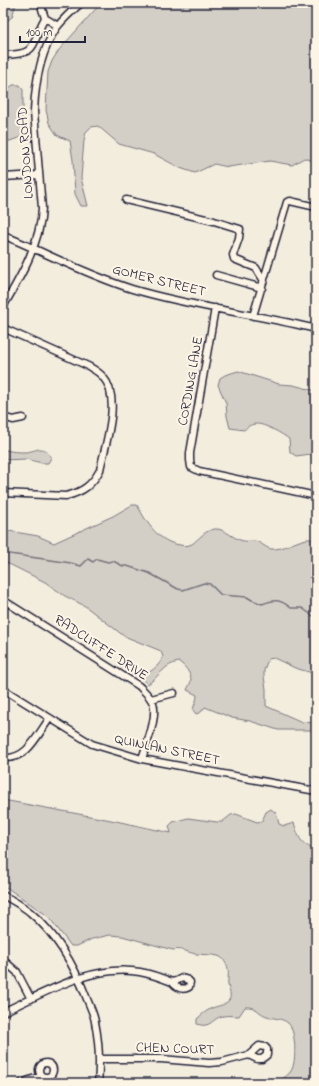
<svg xmlns="http://www.w3.org/2000/svg" width="319" height="1086" viewBox="0 0 319 1086" font-family="'Indie Flower',sans-serif">
<style>
.green{fill:#d4cfc6;stroke:#7b7880}
.lines{fill:none;stroke-linecap:round;stroke-linejoin:round}
.stream{stroke:#75727b;stroke-width:1.5}
.minor-casing{stroke:#22223b;stroke-width:9}
.minor{stroke:#fcf5e5;stroke-width:6}
.labels{text-anchor:middle;dominant-baseline:central;stroke-width:4;stroke-linejoin:round;paint-order:stroke}
.street-label{font-size:14px;fill:#22223b;stroke:#fcf5e5}
</style>
<rect width="100%" height="100%" fill="#f3edde"/>
<filter id="ink" filterUnits="userSpaceOnUse"><feTurbulence type="fractalNoise" baseFrequency=".025" numOctaves="2"/><feDisplacementMap in="SourceGraphic" scale="8" xChannelSelector="R" yChannelSelector="G"/><feConvolveMatrix kernelMatrix="1 2 1 2 8 2 1 2 1" color-interpolation-filters="sRGB"/></filter>
<g filter="url(#ink)">
<path class="green" d="M 3,3 L 16,3 L 12,17 L 3,24 Z
M 101,3 L 316,3 L 316,162 L 304,158 L 292,165 L 270,161 L 228,167 L 214,164 L 195,173 L 180,168 L 154,154 L 119,144 L 98,126 L 91,127 L 86,132 L 84,140 L 81,178 L 88,206 L 81,206 L 75,194 L 73,160 L 70,141 L 57,135 L 49,123 L 46,110 L 48,72 L 52,61 L 59,50 Z
M 13,85 L 20,85 L 23,90 L 23,133 L 26,135 L 10,141 L 3,141 L 3,93 Z
M 238,371 L 279,384 L 293,385 L 316,391 L 316,456 L 311,454 L 296,456 L 290,452 L 289,439 C 283,434 263,423 256,424 C 251,424 247,427 244,430 L 230,428 L 227,416 L 226,403 L 218,385 L 220,378 L 225,375 Z
M 3,449 C 11,452 18,452 26,452 C 37,451 44,443 51,458 L 48,463 L 42,463 L 26,459 L 3,460 Z
M 132,505 L 137,505 C 147,523 158,542 180,545 C 184,546 188,546 192,544 C 199,539 205,530 215,529 C 223,528 232,537 240,540 C 245,542 249,541 255,541 C 261,542 265,548 271,549 C 283,550 295,541 307,539 C 310,539 313,539 316,540 L 316,674 L 295,668 L 274,658 L 268,659 L 264,670 L 264,677 L 266,689 L 266,706 L 302,722 L 316,723 L 316,730 L 278,730 L 250,721 L 232,718 L 205,707 L 201,712 L 196,714 L 193,710 C 194,704 197,701 197,695 L 187,690 C 188,687 191,683 191,680 C 191,673 184,665 179,662 C 164,664 159,677 148,684 L 144,681 L 145,675 C 153,670 160,665 163,657 L 161,651 L 124,636 L 85,606 L 65,596 L 45,582 L 3,561 L 3,530 L 38,536 L 54,543 L 113,516 Z
M 3,800 L 111,820 L 171,833 L 169,826 L 173,822 L 188,818 L 217,822 L 222,822 L 231,815 L 236,814 L 257,822 L 262,821 L 266,812 L 271,809 L 276,813 L 279,824 L 284,826 L 294,823 C 299,838 300,844 316,850 L 316,1018 L 314,1032 L 316,1033 L 316,1083 L 273,1083 C 280,1080 287,1077 291,1071 C 297,1062 296,1030 288,1023 C 282,1018 274,1019 267,1016 C 257,1013 258,1006 245,1007 L 239,1016 C 234,1016 228,1015 223,1016 C 212,1018 211,1029 197,1024 L 197,1019 C 201,1015 205,1012 210,1009 C 215,1006 225,1006 229,1000 C 232,996 229,990 228,985 C 227,977 231,970 225,962 C 224,959 221,957 218,956 C 211,954 203,955 197,954 C 188,953 182,948 173,950 L 122,936 L 110,935 L 92,939 L 77,946 L 71,946 L 48,916 L 3,885 Z"/>
<g class="lines">
<path class="stream" d="M 3,553 L 71,563 L 81,566 L 88,559 L 93,562 L 97,559 L 108,562 L 113,561 L 123,566 L 127,566 L 149,573 L 178,589 L 183,590 L 204,583 L 210,584 L 221,595 L 247,597 L 252,600 L 262,604 C 275,599 280,599 291,608 L 302,608 L 313,616 L 316,615"/>
<g class="minor-casing">
<path id="minor" d="M 43,3 L 42,9 L 45,18 L 58,26
M 3,55 C 41,55 30,43 45,18
M 3,177 L 38,175
M 126,200 L 214,221 L 240,229 L 239,238 L 233,255 L 234,259 L 256,268 L 264,281
M 3,235 C 46,253 87,275 132,289 C 192,307 255,314 316,329
M 216,275 L 262,288
M 3,307 C 20,278 41,242 42,208 L 34,112 C 35,83 40,52 57,27 C 64,18 73,10 81,3
M 215,308 L 190,453 L 190,460 L 191,467 L 199,471 L 316,496
M 253,316 L 287,202 L 290,201 L 316,207
M 3,328 L 88,366 C 93,369 99,372 103,377 C 122,398 105,445 100,470 C 92,485 83,492 66,496 L 3,493
M 3,417 L 13,420 L 23,418
M 3,600 L 139,686 C 144,691 150,696 153,703 C 158,717 146,745 142,759
M 3,689 L 92,744 L 142,759 L 316,791
M 151,699 L 174,693
M 3,758 C 28,760 37,735 50,718
M 3,895 C 13,901 23,906 31,913 C 58,936 75,967 87,999 C 90,1007 94,1014 95,1022 C 99,1042 100,1063 98,1083
M 3,960 L 17,972 L 31,999
M 182,978 L 188,980 L 190,982 L 189,987 C 182,991 176,987 172,982 L 176,981 Z
M 3,1012 C 44,993 94,963 140,972 C 151,974 162,978 172,982
M 259,1046 L 265,1047 L 267,1049 L 267,1055 L 262,1059 L 257,1059 L 249,1055 Z
M 99,1059 L 161,1059 L 209,1063 L 222,1062 L 249,1055
M39 1070a7 7 0 1 1 14 0a7 7 0 1 1-14 0Z
M 21,1083 L 41,1076"/>
</g>
<use href="#minor" class="minor"/>
</g>
</g>
<g class="labels">
<g class="street-label">
<text transform="translate(26 153) rotate(-94)">LONDON ROAD</text>
<text transform="translate(159 281) rotate(14)">GOMER STREET</text>
<text transform="translate(191 381) rotate(-80)">CORDING LANE</text>
<text transform="translate(101 648) rotate(33)">RADCLIFFE DRIVE</text>
<text transform="translate(167 750) rotate(12)">QUINLAN STREET</text>
<text transform="translate(175 1049) rotate(2)">CHEN COURT</text>
</g>
</g>
<rect width="319" height="1086" fill="none" stroke="#fcf5e5" stroke-width="16"/>
<rect x="8" y="8" width="303" height="1070" fill="none" stroke="#22223b" stroke-width="1.5" filter="url(#ink)"/>
<path d="M20 36v6h65v-6" fill="none" stroke="#22223b" stroke-width="2"/>
<text x="26" y="36" font-size="12" fill="#22223b" stroke="#fcf5e5" stroke-width="3" paint-order="stroke">100 m</text>
</svg>
